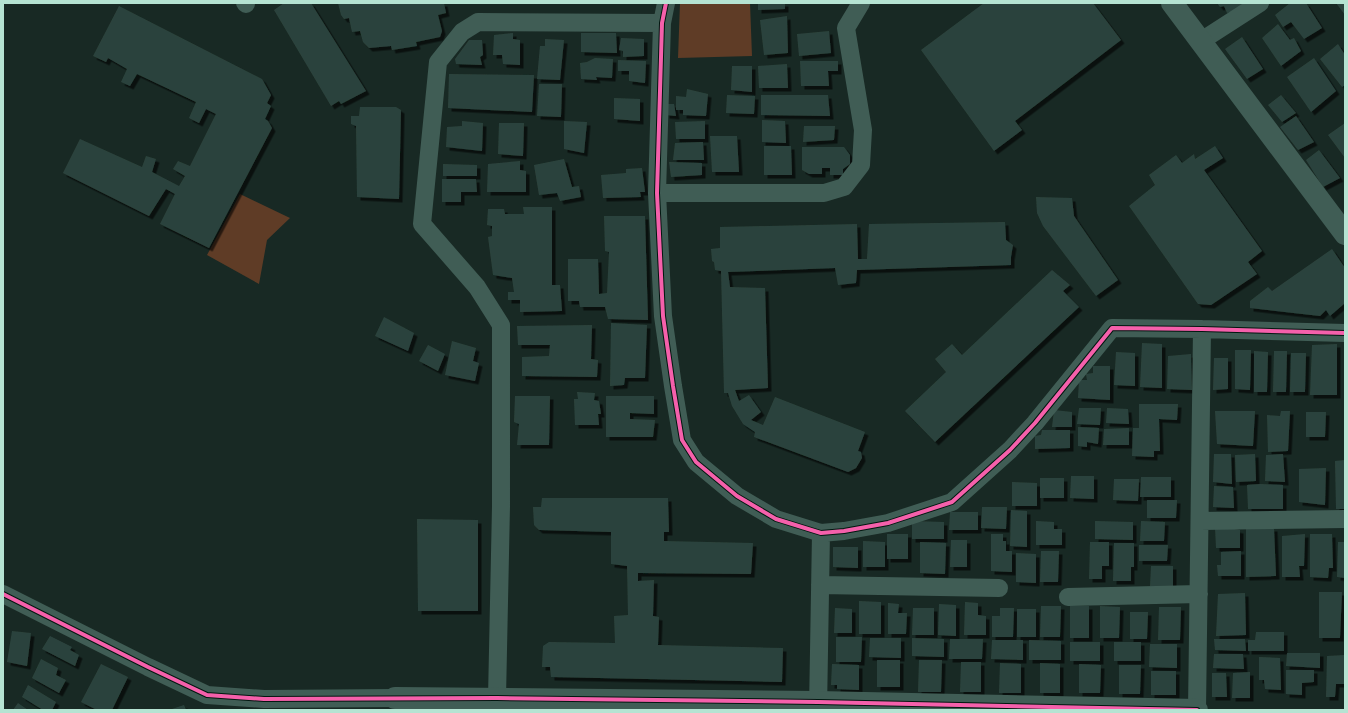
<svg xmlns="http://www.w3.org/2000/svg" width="1348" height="713" viewBox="0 0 1348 713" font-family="'Alegreya Sans',sans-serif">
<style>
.green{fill:#5f3c26}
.building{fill:#2c433c;filter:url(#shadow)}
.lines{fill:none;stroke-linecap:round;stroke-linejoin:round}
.minor{stroke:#405d55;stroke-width:18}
.tertiary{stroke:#405d55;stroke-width:22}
.cycleway-casing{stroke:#021710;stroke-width:6}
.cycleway{stroke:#f560ab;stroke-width:4}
</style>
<defs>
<filter id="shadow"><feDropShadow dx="3.5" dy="3.5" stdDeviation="0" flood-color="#0009"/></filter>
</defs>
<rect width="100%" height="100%" fill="#182924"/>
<path class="green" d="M 680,3 L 750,3 L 752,56 L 678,58 Z
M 240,194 L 290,218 L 267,240 L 259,284 L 207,255 Z"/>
<path class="building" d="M 284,3 L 311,3 L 366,91 L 341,104 L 339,101 L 331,106 L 274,10 Z
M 338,3 L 444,3 L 446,13 L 438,15 L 442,31 L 440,37 L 416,42 L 417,46 L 392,50 L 391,46 L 369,48 L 363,42 L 360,31 L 352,32 L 349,18 L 344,19 L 341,15 Z
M 758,3 L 785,3 L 785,9 L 758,10 Z
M 984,3 L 1093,3 L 1121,40 L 1015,121 L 1022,130 L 994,151 L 921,50 Z
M 1217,3 L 1240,3 L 1245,8 L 1227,13 L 1224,6 L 1220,7 Z
M 1290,3 L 1306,3 L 1322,28 L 1304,39 L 1291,22 L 1283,27 L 1275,15 Z
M 1336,3 L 1345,3 L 1345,15 Z
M 119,6 L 262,79 L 271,95 L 267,103 L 271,106 L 265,119 L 268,121 L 272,128 L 209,248 L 160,224 L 175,194 L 166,189 L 149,216 L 63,173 L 80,139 L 142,167 L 146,156 L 156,159 L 152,172 L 179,186 L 185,176 L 173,169 L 178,161 L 190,166 L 216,114 L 206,109 L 199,123 L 189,118 L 196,102 L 137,74 L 130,86 L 121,82 L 127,69 L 108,58 L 106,62 L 93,56 Z
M 787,16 L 788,53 L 764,55 L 760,20 Z
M 1278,24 L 1290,40 L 1294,38 L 1301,51 L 1281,66 L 1262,38 Z
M 829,31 L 831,53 L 799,56 L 797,34 Z
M 513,33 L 513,39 L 520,40 L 520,65 L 503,64 L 502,55 L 493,55 L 494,35 Z
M 581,33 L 616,33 L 617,53 L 581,52 Z
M 1242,37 L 1263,69 L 1247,79 L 1225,49 Z
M 621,38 L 644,39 L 644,56 L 623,57 L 623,51 L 619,50 Z
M 545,39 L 564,40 L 560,80 L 537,79 L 540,46 L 545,46 Z
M 469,40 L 482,40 L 483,55 L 480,57 L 482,65 L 456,64 L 455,59 Z
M 1338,44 L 1345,55 L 1345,85 L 1342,87 L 1320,59 Z
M 595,58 L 613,59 L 612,78 L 596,77 L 597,80 L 581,79 L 580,63 L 587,62 Z
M 1314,58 L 1336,91 L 1311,112 L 1287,77 Z
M 618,60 L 646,61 L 645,83 L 629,81 L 629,71 L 618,71 Z
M 800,61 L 838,61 L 838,71 L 828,71 L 829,86 L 801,86 Z
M 787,64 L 788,88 L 759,88 L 758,66 Z
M 732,66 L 752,66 L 752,92 L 731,90 Z
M 449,74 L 534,75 L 532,112 L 448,108 Z
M 539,84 L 562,84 L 561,117 L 537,116 Z
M 687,89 L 708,94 L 706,116 L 683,115 L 683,110 L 676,110 L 676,96 L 686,97 Z
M 727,95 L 755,96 L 754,114 L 726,113 Z
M 761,95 L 828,95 L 830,116 L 761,115 Z
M 1281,95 L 1296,113 L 1282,122 L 1268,105 Z
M 614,98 L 640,99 L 640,121 L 614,119 Z
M 666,104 L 674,104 L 676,116 L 666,115 Z
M 360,107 L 396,107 L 401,110 L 399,199 L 357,197 L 356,126 L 351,124 L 351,116 L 359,116 Z
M 1296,116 L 1314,142 L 1298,150 L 1280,127 Z
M 762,120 L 785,121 L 786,143 L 762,142 Z
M 462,121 L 483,123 L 482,151 L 446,147 L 447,127 L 462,126 Z
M 564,121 L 587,122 L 584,153 L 564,149 Z
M 705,121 L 705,139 L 676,139 L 675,122 Z
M 499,123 L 524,123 L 523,156 L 498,154 Z
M 1345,123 L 1345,158 L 1328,135 Z
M 804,126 L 835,126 L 834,140 L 803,142 Z
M 710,136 L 737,136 L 739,172 L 712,172 Z
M 703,142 L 704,160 L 673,160 L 675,143 Z
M 764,146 L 791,146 L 792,175 L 764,175 Z
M 1215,146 L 1223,158 L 1204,170 L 1262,251 L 1248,262 L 1257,274 L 1211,305 L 1198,304 L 1129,206 L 1155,185 L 1149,175 L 1176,155 L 1182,163 L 1194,154 L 1195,159 Z
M 802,147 L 844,147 L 850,155 L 850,164 L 843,169 L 843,175 L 830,175 L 830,168 L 822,168 L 822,174 L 809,174 L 802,170 Z
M 1319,150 L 1340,178 L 1323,187 L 1306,160 Z
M 564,159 L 572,187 L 579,186 L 581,197 L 560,201 L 557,193 L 539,195 L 534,165 Z
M 520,161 L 520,170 L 526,171 L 526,192 L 487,192 L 488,164 Z
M 669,162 L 702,163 L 702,175 L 671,177 Z
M 443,164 L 477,165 L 477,176 L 443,176 Z
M 642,168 L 645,192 L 640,192 L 641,197 L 603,198 L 601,175 L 626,173 L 626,169 Z
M 442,179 L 476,179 L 477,192 L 461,192 L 461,202 L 442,202 Z
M 1036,197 L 1072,198 L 1074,216 L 1118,280 L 1096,296 L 1043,226 L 1037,213 Z
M 523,207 L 552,207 L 552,285 L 560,285 L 562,311 L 520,312 L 520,300 L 508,300 L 508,292 L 514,292 L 512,278 L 493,275 L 488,237 L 492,236 L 492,226 L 487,225 L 488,209 L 504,209 L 505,214 L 524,214 Z
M 604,216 L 645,216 L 648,320 L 608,319 L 605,307 L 580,307 L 579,301 L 568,301 L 568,259 L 598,259 L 599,294 L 607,293 L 609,252 L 605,251 Z
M 1005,222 L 1006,240 L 1013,245 L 1011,257 L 1011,265 L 857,270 L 856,283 L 838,285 L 835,268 L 728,272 L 730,287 L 765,288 L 768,388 L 735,390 L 739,401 L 749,395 L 761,412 L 751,420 L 763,425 L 775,397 L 865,432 L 858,451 L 861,452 L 862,458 L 856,468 L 848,472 L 754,437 L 755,432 L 743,424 L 732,406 L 728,393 L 724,393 L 721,271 L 715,270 L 714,262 L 712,261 L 711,249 L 720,248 L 720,227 L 857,224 L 858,259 L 867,259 L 869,224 Z
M 1332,249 L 1345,268 L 1345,303 L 1330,316 L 1326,310 L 1320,316 L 1250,308 L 1250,301 L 1268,287 L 1272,291 Z
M 1052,270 L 1070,285 L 1063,291 L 1079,307 L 935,442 L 905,411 L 946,372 L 935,359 L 952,344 L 962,355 Z
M 384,317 L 414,333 L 408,351 L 375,336 Z
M 611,323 L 647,325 L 645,378 L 625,378 L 624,385 L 610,386 Z
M 592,325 L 591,359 L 598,360 L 597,377 L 522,376 L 522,357 L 549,356 L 550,345 L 518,345 L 517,326 Z
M 452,341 L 476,348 L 473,361 L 479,363 L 475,381 L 445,375 Z
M 1142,343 L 1162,344 L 1162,388 L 1140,387 Z
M 1337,344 L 1337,395 L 1310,395 L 1312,345 Z
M 428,345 L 445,354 L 438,371 L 419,361 Z
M 1235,350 L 1251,350 L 1250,390 L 1235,389 Z
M 1254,351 L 1268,352 L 1267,392 L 1254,392 Z
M 1274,351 L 1287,351 L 1286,392 L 1273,392 Z
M 1116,352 L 1135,353 L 1135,386 L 1114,385 Z
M 1291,353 L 1306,353 L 1305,392 L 1290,392 Z
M 1191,354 L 1192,390 L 1167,389 L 1168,356 Z
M 1214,358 L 1228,358 L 1228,389 L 1213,390 Z
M 1093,366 L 1110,366 L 1110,400 L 1078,398 L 1079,380 L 1087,380 L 1086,374 L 1093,373 Z
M 577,392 L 595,393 L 594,400 L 599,401 L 601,414 L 598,414 L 599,425 L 575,425 L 574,399 L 578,399 Z
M 515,396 L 550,396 L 549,445 L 517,445 L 519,424 L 514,422 Z
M 606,396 L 654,396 L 654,414 L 630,413 L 630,419 L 655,420 L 653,437 L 606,437 Z
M 1139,404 L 1178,404 L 1177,420 L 1159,419 L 1160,451 L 1154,451 L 1154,457 L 1132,456 L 1133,428 L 1139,428 Z
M 1079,408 L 1101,408 L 1100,425 L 1077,424 Z
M 1107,408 L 1128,409 L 1129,424 L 1106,423 Z
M 1054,410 L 1072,412 L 1072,427 L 1052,427 Z
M 1215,411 L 1255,411 L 1253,446 L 1217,444 Z
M 1281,411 L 1290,411 L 1288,451 L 1268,452 L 1267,415 L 1280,416 Z
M 1306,412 L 1326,412 L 1325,437 L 1306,437 Z
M 1078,427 L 1099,428 L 1098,444 L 1087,442 L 1087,447 L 1078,446 Z
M 1129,428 L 1129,445 L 1103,445 L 1104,429 Z
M 1042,430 L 1070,430 L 1070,448 L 1035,449 L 1035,436 L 1041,435 Z
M 1214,454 L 1231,454 L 1232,484 L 1213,482 Z
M 1255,454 L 1256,481 L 1236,482 L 1235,455 Z
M 1283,454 L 1285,482 L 1265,481 L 1266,455 Z
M 1345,460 L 1345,509 L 1336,509 L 1335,461 Z
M 1326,468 L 1325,505 L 1299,502 L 1299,469 Z
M 1071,476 L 1094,476 L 1094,499 L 1070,498 Z
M 1141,477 L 1171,477 L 1171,497 L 1140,497 Z
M 1040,478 L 1064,478 L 1064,498 L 1040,498 Z
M 1114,479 L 1139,479 L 1138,501 L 1113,500 Z
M 1012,482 L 1037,483 L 1037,506 L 1012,506 Z
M 1260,484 L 1283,485 L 1283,509 L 1248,509 L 1247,485 Z
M 1214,486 L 1233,487 L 1234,508 L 1213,507 Z
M 542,498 L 668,498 L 669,532 L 664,532 L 664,541 L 753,543 L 751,574 L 638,573 L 638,581 L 654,580 L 653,616 L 659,617 L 658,645 L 783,648 L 782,682 L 551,677 L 550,667 L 542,667 L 543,646 L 549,642 L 615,643 L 614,616 L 628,615 L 627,566 L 611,564 L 611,532 L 539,530 L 534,525 L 533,507 L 541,507 Z
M 1147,500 L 1177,500 L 1176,518 L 1147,518 Z
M 982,507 L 1007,507 L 1006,529 L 981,528 Z
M 1011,510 L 1027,511 L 1027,547 L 1010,546 Z
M 950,512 L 978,512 L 978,530 L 949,530 Z
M 417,519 L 478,520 L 478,611 L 418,611 Z
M 912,521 L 944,522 L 944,539 L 912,539 Z
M 1036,521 L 1054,522 L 1054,529 L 1062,529 L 1062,545 L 1036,545 Z
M 1095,521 L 1133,522 L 1133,540 L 1095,539 Z
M 1141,521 L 1165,522 L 1164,541 L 1140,541 Z
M 1215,527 L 1229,528 L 1240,530 L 1240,548 L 1216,548 Z
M 1246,528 L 1274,528 L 1276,576 L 1246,577 Z
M 887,534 L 908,534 L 908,559 L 887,559 Z
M 991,534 L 1003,534 L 1003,541 L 1006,541 L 1006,551 L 1012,551 L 1012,572 L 991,571 Z
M 1305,534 L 1304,566 L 1299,566 L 1300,577 L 1282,577 L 1282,536 Z
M 1310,534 L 1332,534 L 1333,568 L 1329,568 L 1328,578 L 1310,577 Z
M 951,540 L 967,540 L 967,567 L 950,567 Z
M 863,541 L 885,542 L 885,567 L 863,567 Z
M 920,542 L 946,543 L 945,574 L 920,573 Z
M 1090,542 L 1109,542 L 1109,566 L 1102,566 L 1102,579 L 1089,579 Z
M 1338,542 L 1345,542 L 1345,578 L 1337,577 Z
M 1114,543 L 1134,543 L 1134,567 L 1131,567 L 1131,581 L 1113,581 Z
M 1139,545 L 1168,545 L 1167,561 L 1139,561 Z
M 833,547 L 858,547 L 858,568 L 833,567 Z
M 1041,551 L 1059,551 L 1058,582 L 1040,582 Z
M 1241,551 L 1241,576 L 1218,576 L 1217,565 L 1221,565 L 1221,552 Z
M 1016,553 L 1036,554 L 1036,583 L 1016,582 Z
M 1151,566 L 1173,566 L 1173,586 L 1150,586 Z
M 1319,592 L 1342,592 L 1340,638 L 1319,638 Z
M 1245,593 L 1246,635 L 1216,636 L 1218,594 Z
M 859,601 L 881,602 L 881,634 L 859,634 Z
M 965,602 L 978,603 L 978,615 L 986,616 L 986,635 L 964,635 Z
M 888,603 L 899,604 L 898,613 L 907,613 L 906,634 L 888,634 Z
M 939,604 L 956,605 L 956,636 L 938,635 Z
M 1041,606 L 1061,606 L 1060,637 L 1040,637 Z
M 1070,606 L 1089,606 L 1089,638 L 1070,638 Z
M 1100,606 L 1120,607 L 1119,638 L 1100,638 Z
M 1159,607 L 1181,607 L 1180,640 L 1158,640 Z
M 835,608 L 852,609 L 852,633 L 834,633 Z
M 913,608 L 934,608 L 934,635 L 912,635 Z
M 1000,608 L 1014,608 L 1013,637 L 992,637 L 992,616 L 1000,616 Z
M 1017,609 L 1036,609 L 1036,637 L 1017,637 Z
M 1130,612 L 1148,612 L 1147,639 L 1130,639 Z
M 12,631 L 31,633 L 27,666 L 7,662 Z
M 1256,632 L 1284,632 L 1284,651 L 1248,651 L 1248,640 L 1255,640 Z
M 50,636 L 72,647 L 70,650 L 79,655 L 75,666 L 42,649 Z
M 836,637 L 862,637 L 861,662 L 836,662 Z
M 870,638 L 901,638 L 901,658 L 869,657 Z
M 912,638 L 944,639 L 944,657 L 912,656 Z
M 950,639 L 983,639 L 982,659 L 949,659 Z
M 1214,639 L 1245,639 L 1246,651 L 1215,650 Z
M 992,640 L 1023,640 L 1023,660 L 991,659 Z
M 1029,640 L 1061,641 L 1061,660 L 1029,660 Z
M 1070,642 L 1100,642 L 1100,661 L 1070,661 Z
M 1114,642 L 1141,642 L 1141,661 L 1114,661 Z
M 1150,644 L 1177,644 L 1177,668 L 1149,667 Z
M 1287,653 L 1320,653 L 1320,668 L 1286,666 Z
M 1214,654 L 1243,654 L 1244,669 L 1213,668 Z
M 1345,655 L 1345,684 L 1336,684 L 1335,697 L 1326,697 L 1327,656 Z
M 1259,657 L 1280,658 L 1281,690 L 1265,689 L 1264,680 L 1259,680 Z
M 41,659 L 58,668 L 56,675 L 66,680 L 59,693 L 32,678 Z
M 877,660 L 900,660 L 900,687 L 877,687 Z
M 919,660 L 942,660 L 941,692 L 918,692 Z
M 961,662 L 981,662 L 981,692 L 960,692 Z
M 1000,663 L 1021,664 L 1021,693 L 999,693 Z
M 1040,663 L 1060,664 L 1060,693 L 1040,693 Z
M 101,664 L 128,677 L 112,710 L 97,710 L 81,702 Z
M 832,664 L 859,665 L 859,690 L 837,689 L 837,685 L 831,685 Z
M 1079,664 L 1101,665 L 1100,693 L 1079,693 Z
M 1119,665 L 1141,665 L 1140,694 L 1119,694 Z
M 1286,670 L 1314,670 L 1314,682 L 1302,683 L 1302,695 L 1286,694 Z
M 1151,671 L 1176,671 L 1176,695 L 1151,695 Z
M 1250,672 L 1250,698 L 1232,698 L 1233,673 Z
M 1212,673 L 1226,673 L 1227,697 L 1212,697 Z
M 28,685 L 56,702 L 52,710 L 43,710 L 22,697 Z
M 18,703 L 28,710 L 13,710 Z
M 184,705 L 186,710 L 169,710 Z"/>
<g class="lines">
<path class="minor" d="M 245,3 L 246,4
M 666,3 L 662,23 L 657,193 L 663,316 L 673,386 L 682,440 L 696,462 L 737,496 L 776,519 L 821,533 L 844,531 L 888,523 L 952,502 L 1010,450 L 1035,423 L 1112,328 L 1202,329 L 1345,333
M 1201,41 L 1260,3
M 657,193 L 824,193 L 844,187 L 861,165 L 863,130 L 846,28 L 861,3
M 1200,521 L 1345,519
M 820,585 L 999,588
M 3,594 L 148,667 L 207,695 L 264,699 L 395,698
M 1068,597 L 1199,594
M 497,698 L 501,506 L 501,325 L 477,287 L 422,224 L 438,62 L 462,32 L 478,22 L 662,23
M 818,710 L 821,533
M 1197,710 L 1202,329"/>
<path class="tertiary" d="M 1172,3 L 1345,234
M 395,698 L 818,702 L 1197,710"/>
<g class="cycleway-casing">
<path id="cycleway" d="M 666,3 L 662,23 L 657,193 L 663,316 L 673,386 L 682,440 L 696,462 L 737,496 L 776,519 L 821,533 L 844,531 L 888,523 L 952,502 L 1010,450 L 1035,423 L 1112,328 L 1202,329 L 1345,333
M 3,594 L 148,667 L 207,695 L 264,699 L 497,698 L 818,702 L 1197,710"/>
</g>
<use href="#cycleway" class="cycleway"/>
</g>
<rect width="1348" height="713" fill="none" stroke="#b5e3d2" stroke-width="8"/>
</svg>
